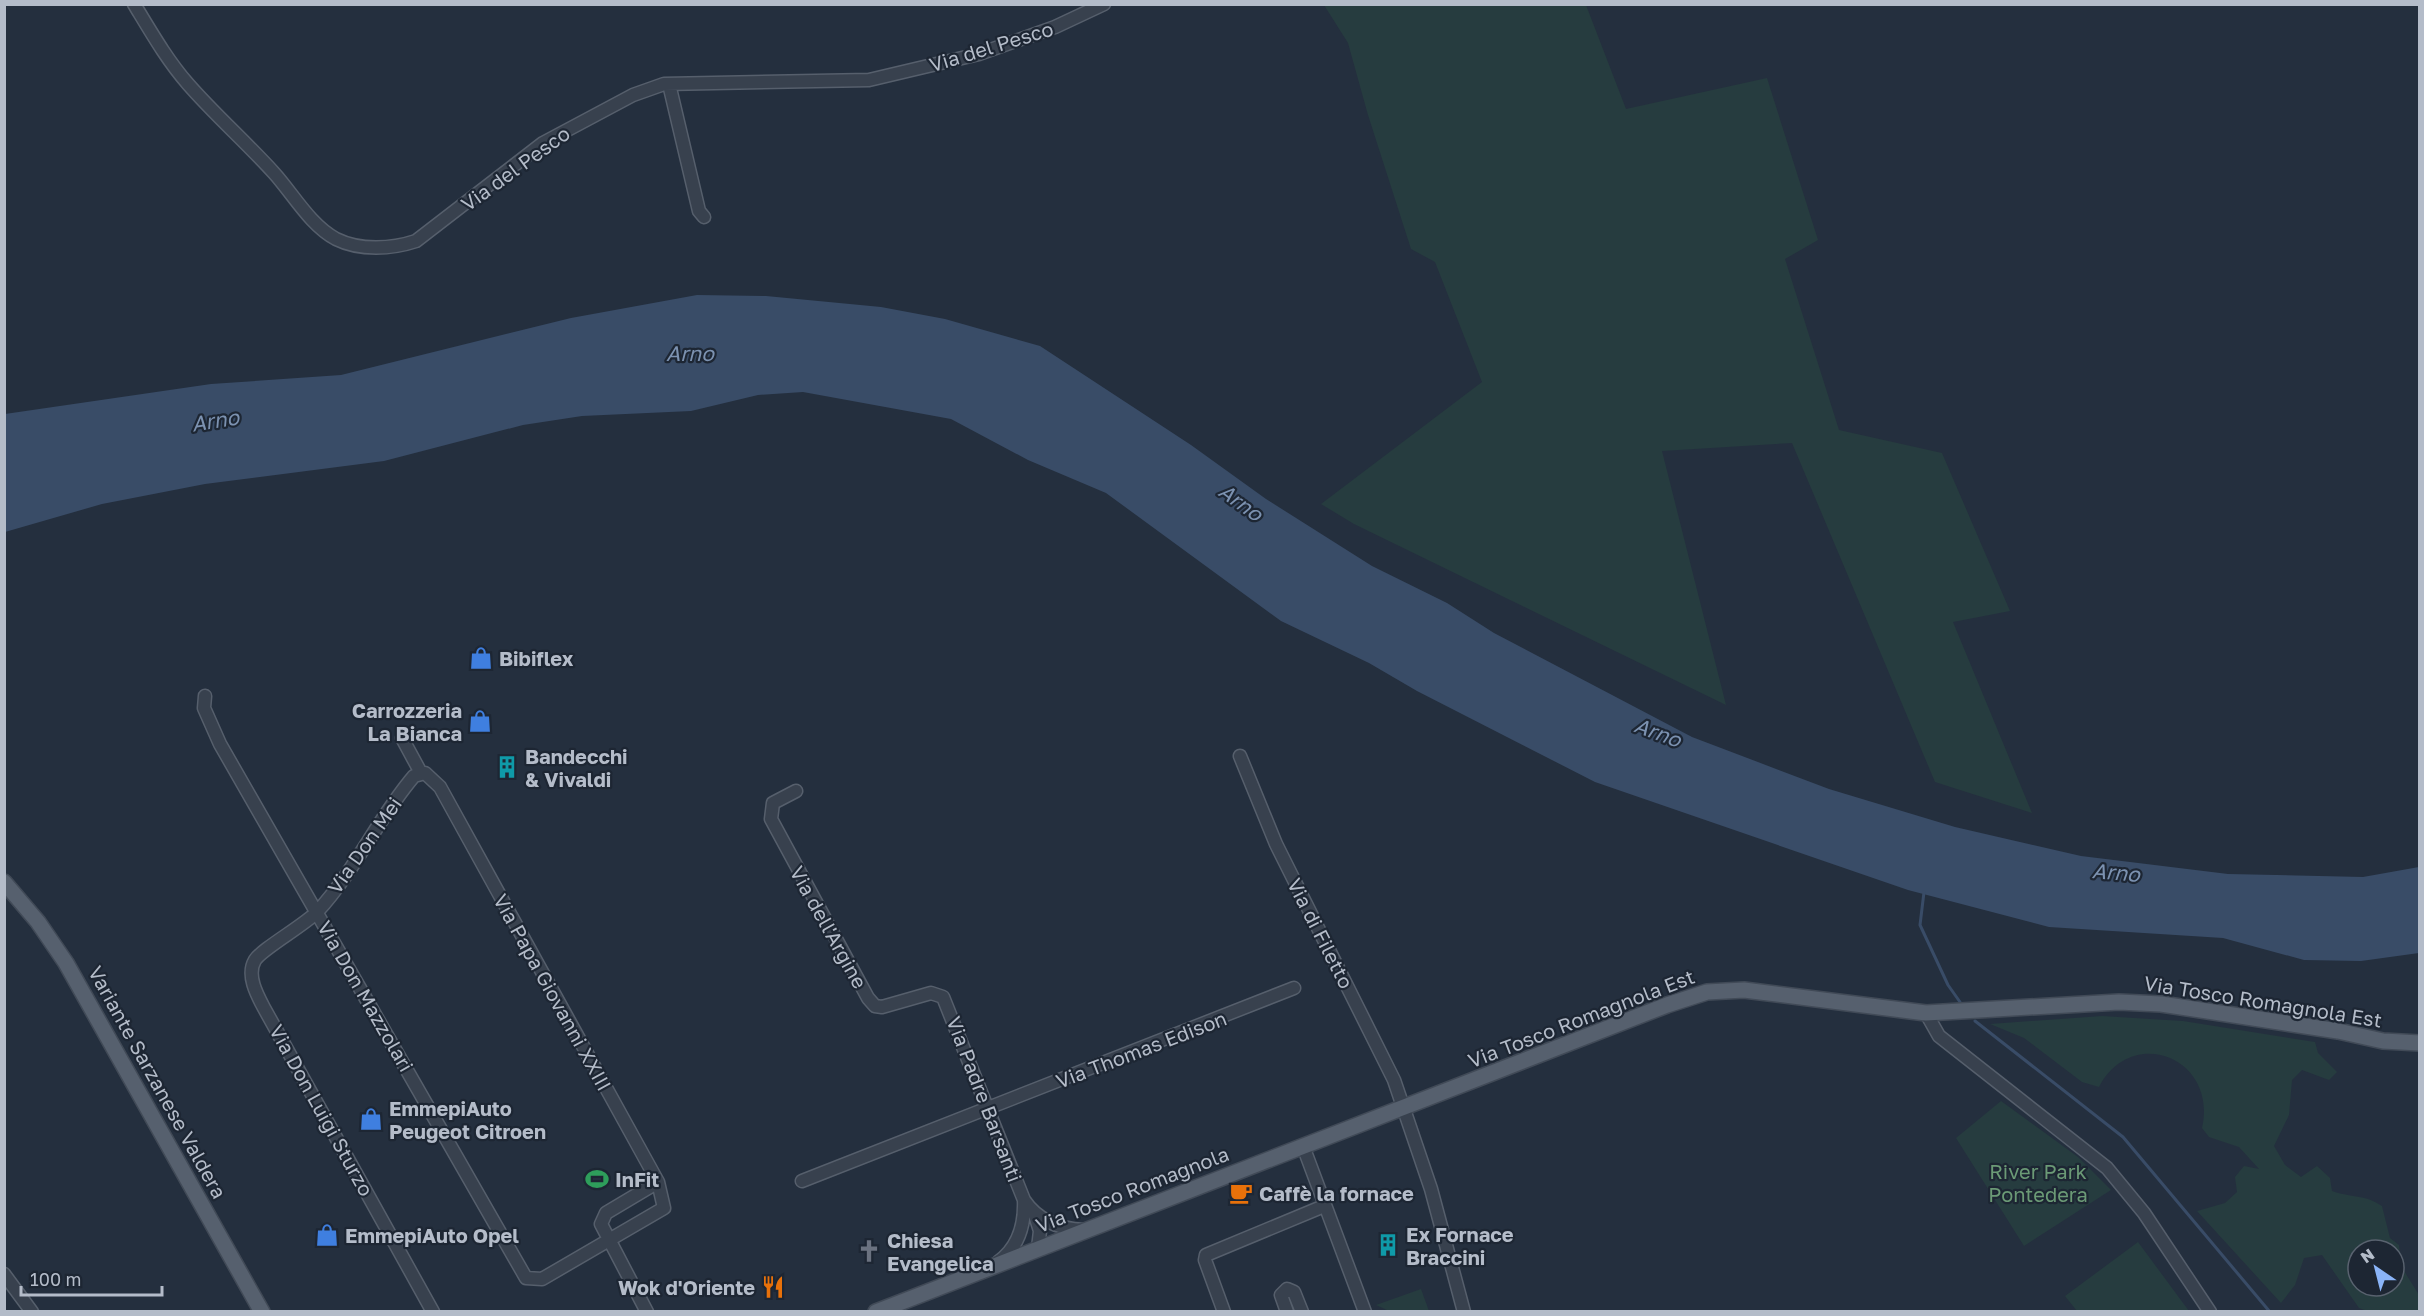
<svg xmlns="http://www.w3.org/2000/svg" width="2424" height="1316" viewBox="0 0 2424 1316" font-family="'Golos Text',sans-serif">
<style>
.green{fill:#263c3f;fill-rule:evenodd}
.water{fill:#394c67}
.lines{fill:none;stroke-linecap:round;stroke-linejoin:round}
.stream{stroke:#394c67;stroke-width:3}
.minor-casing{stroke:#565f6c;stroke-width:15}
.major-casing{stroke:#414a57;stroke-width:18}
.minor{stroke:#38414e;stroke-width:12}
.major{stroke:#56606e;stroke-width:15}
.labels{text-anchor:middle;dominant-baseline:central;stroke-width:4.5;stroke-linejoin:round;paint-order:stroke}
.street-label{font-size:20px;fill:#b4bcc9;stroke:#1d2633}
.poi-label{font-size:20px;font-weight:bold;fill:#b4bcc9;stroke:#1d2633;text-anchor:start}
.park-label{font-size:20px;fill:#6b9a76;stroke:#1d2633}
.water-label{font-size:21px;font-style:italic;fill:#7c92b1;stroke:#1d2633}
</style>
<rect width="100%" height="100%" fill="#242f3e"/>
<path class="green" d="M 1324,5 L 1586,5 L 1626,109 L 1767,78 L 1818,240 L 1785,259 L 1839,430 L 1942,453 L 2010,611 L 1953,622 L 2032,813 L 1935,782 L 1792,443 L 1662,451 L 1726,705 L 1354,524 L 1321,504 L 1482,382 L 1435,262 L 1411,249 L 1368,115 L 1348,43 Z
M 2102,1016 L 2183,1021 L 2315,1042 L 2318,1053 L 2337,1072 L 2329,1080 L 2302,1070 L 2292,1080 L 2289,1115 L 2274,1146 L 2285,1165 L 2301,1177 L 2317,1166 L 2330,1178 L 2332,1191 C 2352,1198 2364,1194 2382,1206 L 2390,1238 L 2399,1245 L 2401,1266 L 2419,1295 L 2419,1311 L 2367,1311 L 2359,1308 L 2322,1255 L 2304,1258 L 2295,1285 L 2281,1303 L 2197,1211 L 2225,1203 L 2237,1192 L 2235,1177 L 2244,1166 L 2259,1169 L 2239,1147 L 2209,1137 L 2202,1128 C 2218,1058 2132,1024 2099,1087 L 2082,1082 L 2024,1038 L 1990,1024 ZM 2358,1250 L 2394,1250 L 2394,1286 L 2358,1286 Z
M 2001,1101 L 2078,1157 L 2111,1190 L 2024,1246 L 1956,1138 Z
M 2138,1242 L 2189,1311 L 2077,1311 L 2065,1296 Z
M 1421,1289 L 1429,1311 L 1389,1311 L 1376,1305 Z"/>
<path class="water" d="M 697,295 L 766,296 L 881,307 L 945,319 L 1040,346 L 1191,445 L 1266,499 L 1372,566 L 1447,603 L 1494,633 L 1692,737 L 1829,789 L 1955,827 L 2081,856 L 2228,874 L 2363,877 L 2419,867 L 2419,953 L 2361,961 L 2304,960 L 2223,938 L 2049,927 L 1908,890 L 1595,782 L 1417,691 L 1369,663 L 1281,621 L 1106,493 L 1028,460 L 951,419 L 803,392 L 758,395 L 691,411 L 582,416 L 523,425 L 384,461 L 205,484 L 102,504 L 5,532 L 5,414 L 211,384 L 341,375 L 571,318 Z"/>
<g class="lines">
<path class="stream" d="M 1924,892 L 1920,925 L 1948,985 L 1960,1002
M 1975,1021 L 2123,1137 L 2270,1312"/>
<g class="minor-casing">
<path id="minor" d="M 134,4 C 151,32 167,60 188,84 C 215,115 246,142 274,173 C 293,194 310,225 336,239 C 360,251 392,249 416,241 L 543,143 L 633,95 L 664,84 L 869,80 L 979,54 L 1055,27 L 1104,4
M 669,84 L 699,211 L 704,217
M 205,696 L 204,708 L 220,744 L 526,1278 L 542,1279 L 664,1208 L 658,1182 L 440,787 L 425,773 L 414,776 C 378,818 355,871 317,912 C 303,926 262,949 255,960 C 246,975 257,995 264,1008 L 433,1312
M 402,738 L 421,773
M 1240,756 L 1276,844 L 1394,1080 L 1431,1189 L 1464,1312
M 796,791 L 773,803 L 771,819 L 868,998 L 875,1006 L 882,1007 L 931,993 L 943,997 L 1024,1200 C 1038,1221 1060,1229 1084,1230
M 1926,1013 L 1939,1036 L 2107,1168 L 2144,1213 L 2210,1312
M 1303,1146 L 1365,1312
M 802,1181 L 1294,988
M 1034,1212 L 1040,1231 L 1038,1248
M 998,1262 C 1019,1247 1025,1225 1024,1200
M 4,1274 L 32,1312
M 647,1312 L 601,1224 L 606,1213 L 658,1182
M 1224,1312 L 1205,1260 L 1206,1255 L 1324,1206
M 1287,1312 L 1281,1295 L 1287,1289 L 1294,1292 L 1302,1312"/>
</g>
<g class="major-casing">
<path id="major" d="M 4,882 L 38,922 L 66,963 L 262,1312
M 876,1312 L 1667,1005 L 1707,992 L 1744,990 L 1926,1013 L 2119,1002 L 2161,1004 L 2338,1031 L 2383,1041 L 2420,1043"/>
</g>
<use href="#minor" class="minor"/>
<use href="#major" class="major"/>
</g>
<defs>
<g id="shop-bare" transform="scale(1.8)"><path d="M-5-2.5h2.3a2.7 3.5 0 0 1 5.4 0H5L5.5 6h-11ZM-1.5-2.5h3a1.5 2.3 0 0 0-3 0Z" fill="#3f7fe0" stroke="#1d2633" stroke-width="2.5" paint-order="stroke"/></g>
<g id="building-bare" transform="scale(1.8)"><path d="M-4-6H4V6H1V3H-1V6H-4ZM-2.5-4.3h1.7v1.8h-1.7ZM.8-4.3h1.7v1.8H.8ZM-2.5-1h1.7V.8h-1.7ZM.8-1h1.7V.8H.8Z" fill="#0f9aa8" stroke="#1d2633" stroke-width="2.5" paint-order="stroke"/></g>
<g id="stadium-bare" transform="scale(1.8)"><path d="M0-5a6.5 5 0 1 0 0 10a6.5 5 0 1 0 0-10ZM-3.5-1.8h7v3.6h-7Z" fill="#2e9e5b" stroke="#1d2633" stroke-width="2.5" paint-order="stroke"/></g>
<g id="cafe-bare" transform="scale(1.8)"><path d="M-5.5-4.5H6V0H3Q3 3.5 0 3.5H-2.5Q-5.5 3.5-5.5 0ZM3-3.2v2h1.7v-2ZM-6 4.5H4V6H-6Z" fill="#e8710a" stroke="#1d2633" stroke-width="2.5" paint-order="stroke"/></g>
<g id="church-bare" transform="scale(1.8)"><path d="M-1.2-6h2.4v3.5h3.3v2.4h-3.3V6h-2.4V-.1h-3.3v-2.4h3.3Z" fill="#6b7280" stroke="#1d2633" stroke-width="2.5" paint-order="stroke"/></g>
<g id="restaurant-bare" transform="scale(1.8)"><path d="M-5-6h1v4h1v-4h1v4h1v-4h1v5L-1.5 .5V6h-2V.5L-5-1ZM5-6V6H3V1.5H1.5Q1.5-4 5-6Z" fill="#e8710a" stroke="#1d2633" stroke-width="2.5" paint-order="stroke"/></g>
</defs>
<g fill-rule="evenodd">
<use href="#shop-bare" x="481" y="658"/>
<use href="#shop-bare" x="480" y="721"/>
<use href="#building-bare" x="507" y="767"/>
<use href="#shop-bare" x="371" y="1119"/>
<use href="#stadium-bare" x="597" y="1179"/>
<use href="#cafe-bare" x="1241" y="1193"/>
<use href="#shop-bare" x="327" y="1235"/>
<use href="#building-bare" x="1388" y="1245"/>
<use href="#church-bare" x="869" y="1251"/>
<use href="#restaurant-bare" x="773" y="1287"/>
</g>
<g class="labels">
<g class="street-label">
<text transform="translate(991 46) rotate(-17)">Via del Pesco</text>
<text transform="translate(515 168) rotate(-36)">Via del Pesco</text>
<text transform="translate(364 845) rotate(-55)">Via Don Mei</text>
<text transform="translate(829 927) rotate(61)">Via dell'Argine</text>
<text transform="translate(1321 933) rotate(63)">Via di Filetto</text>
<text transform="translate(553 992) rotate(61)">Via Papa Giovanni XXIII</text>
<text transform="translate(366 996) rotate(60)">Via Don Mazzolari</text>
<text transform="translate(2263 1001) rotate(9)">Via Tosco Romagnola Est</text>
<text transform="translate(1581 1018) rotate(-21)">Via Tosco Romagnola Est</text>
<text transform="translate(1141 1049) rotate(-21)">Via Thomas Edison</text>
<text transform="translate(158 1082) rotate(61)">Variante Sarzanese Valdera</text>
<text transform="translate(985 1099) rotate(69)">Via Padre Barsanti</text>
<text transform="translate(322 1110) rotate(61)">Via Don Luigi Sturzo</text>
<text transform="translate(1132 1189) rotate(-21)">Via Tosco Romagnola</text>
</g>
<g class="poi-label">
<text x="499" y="658">Bibiflex</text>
<text x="462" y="710" text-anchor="end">Carrozzeria<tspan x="462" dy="23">La Bianca</tspan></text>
<text x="525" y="756">Bandecchi<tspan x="525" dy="23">&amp; Vivaldi</tspan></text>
<text x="389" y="1108">EmmepiAuto<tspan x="389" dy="23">Peugeot Citroen</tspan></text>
<text x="615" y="1179">InFit</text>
<text x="1259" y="1193">Caffè la fornace</text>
<text x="1406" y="1234">Ex Fornace<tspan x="1406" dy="23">Braccini</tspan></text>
<text x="345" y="1235">EmmepiAuto Opel</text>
<text x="887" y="1240">Chiesa<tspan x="887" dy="23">Evangelica</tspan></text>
<text x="755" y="1287" text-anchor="end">Wok d'Oriente</text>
</g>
<g class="park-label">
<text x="2038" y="1171">River Park<tspan x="2038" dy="23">Pontedera</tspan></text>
</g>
<g class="water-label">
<text x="690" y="353">Arno</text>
<text transform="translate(215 420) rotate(-9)">Arno</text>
<text transform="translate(1241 502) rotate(36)">Arno</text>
<text transform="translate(1658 732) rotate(20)">Arno</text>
<text transform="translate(2116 872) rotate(5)">Arno</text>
</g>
</g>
<rect width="2424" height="1316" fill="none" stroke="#b4bcc9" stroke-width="12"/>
<g transform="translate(2376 1268) rotate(325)"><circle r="28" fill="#1d2633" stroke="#59626f" stroke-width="1.5"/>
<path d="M0-4.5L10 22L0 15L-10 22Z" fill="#8ab4f8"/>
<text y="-9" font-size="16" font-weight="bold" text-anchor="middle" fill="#b4bcc9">N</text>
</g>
<path d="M21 1286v9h141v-9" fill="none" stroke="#b4bcc9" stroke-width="3"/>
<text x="30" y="1286" font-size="18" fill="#b4bcc9" stroke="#1d2633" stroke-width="4.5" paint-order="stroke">100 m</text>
</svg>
